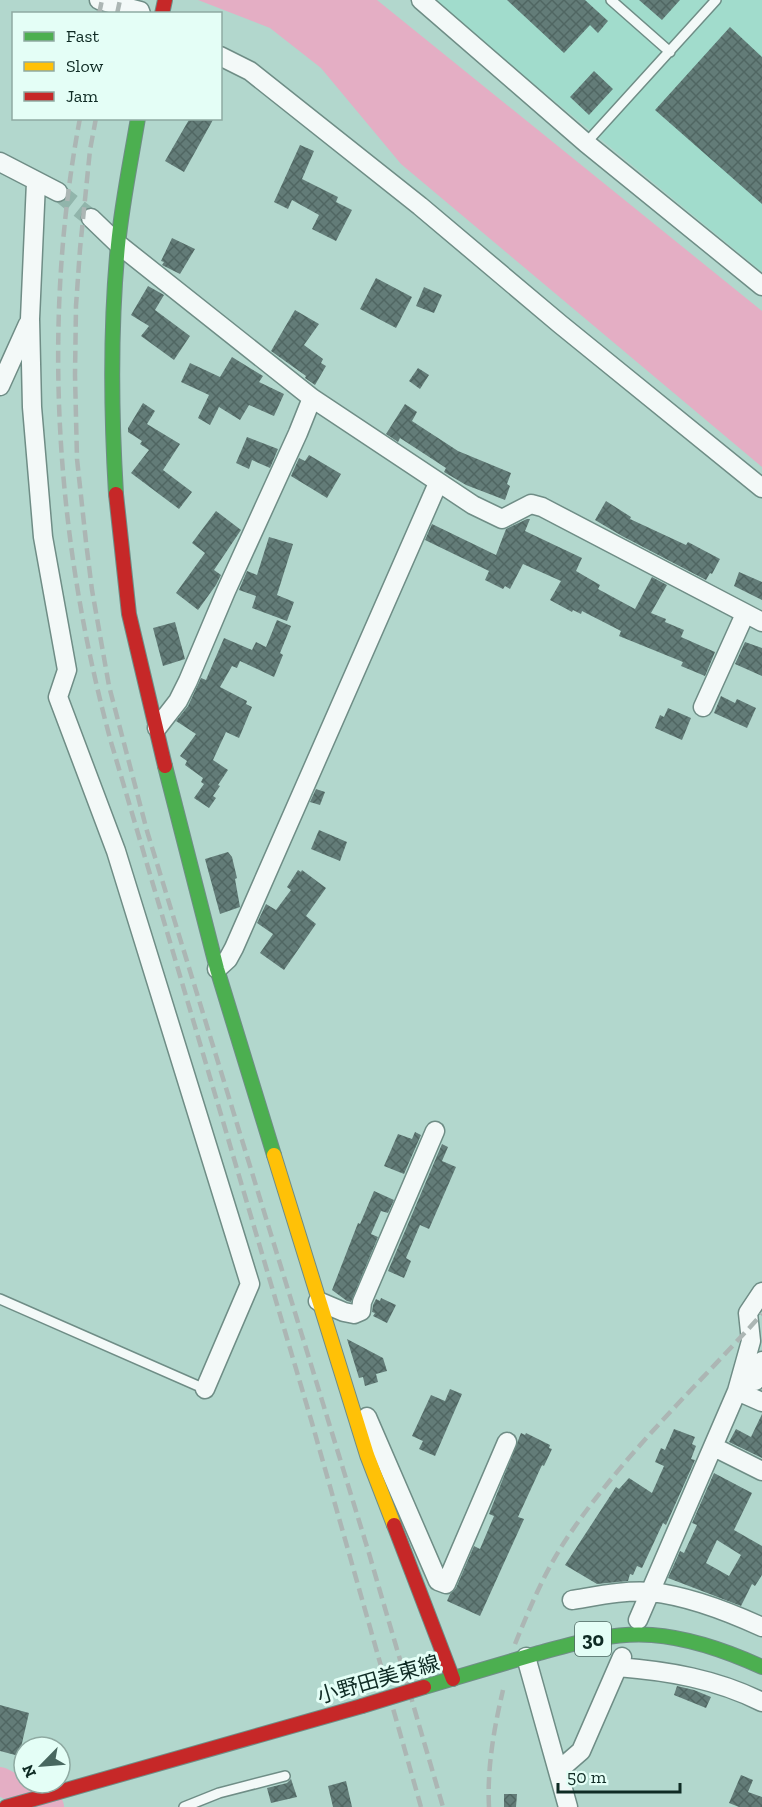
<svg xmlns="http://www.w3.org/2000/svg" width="762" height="1807" viewBox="0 0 762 1807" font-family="'Zilla Slab','Noto Sans JP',serif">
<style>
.built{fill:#a1dccc}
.water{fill:#e4aec4}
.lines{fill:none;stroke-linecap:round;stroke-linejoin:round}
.river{stroke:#e4aec4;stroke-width:28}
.building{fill:url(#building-cross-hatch);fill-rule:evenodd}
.street-tunnel{stroke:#91b5ab;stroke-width:18;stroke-dasharray:18 9;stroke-linecap:butt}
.lane-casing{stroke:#6f8d86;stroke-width:12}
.street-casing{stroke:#6f8d86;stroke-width:21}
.fast-casing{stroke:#6f8d86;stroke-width:16}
.slow-casing{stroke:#6f8d86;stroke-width:16}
.jam-casing{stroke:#6f8d86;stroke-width:16}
.lane{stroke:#f3f9f8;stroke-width:9}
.street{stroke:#f3f9f8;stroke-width:18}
.fast{stroke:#4caf50;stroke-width:14}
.slow{stroke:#ffc107;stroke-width:14}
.jam{stroke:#c62828;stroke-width:14}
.rail{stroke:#acb6b4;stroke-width:4.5;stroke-dasharray:12 6;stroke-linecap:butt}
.jam-bridge-casing{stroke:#6f8d86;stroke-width:16;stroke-linecap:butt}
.jam-bridge{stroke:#c62828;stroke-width:14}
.labels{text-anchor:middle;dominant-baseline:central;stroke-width:6;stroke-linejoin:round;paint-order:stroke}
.shield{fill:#e4fef6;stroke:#4f6a63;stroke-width:1.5}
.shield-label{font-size:20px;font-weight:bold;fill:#0f2b24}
.street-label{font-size:21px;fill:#0f2b24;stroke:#e4fef6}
</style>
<defs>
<pattern id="building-cross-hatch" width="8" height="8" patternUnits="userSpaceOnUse" patternTransform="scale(1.5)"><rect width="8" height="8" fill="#637c78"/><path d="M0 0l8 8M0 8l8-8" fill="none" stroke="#506662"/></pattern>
</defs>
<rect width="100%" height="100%" fill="#b2d7cd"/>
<path class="built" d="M 432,0 L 762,0 L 762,272 Z"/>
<path class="water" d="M 198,0 L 377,0 L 762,311 L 762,467 L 401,164 L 321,68 L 270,28 Z"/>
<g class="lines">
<path class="river" d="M 0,1781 L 50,1807"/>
</g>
<path class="building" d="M 507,0 L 585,0 L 608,21 L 598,33 L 590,25 L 564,53 Z
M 639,0 L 680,0 L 662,20 Z
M 730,27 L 762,57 L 762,204 L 655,110 Z
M 594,71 L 613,89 L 589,115 L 570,97 Z
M 190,118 L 214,118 L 184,172 L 165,161 Z
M 300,145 L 314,151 L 302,179 L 338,197 L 336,202 L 352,210 L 336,241 L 312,229 L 319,215 L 292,200 L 288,209 L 274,202 Z
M 172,238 L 195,249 L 180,274 L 162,265 L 164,262 L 161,261 Z
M 376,278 L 412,297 L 396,328 L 360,309 Z
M 148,286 L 164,295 L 155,310 L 190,336 L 174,360 L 141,336 L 149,326 L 131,315 Z
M 424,287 L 442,295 L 434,313 L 416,306 Z
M 295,310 L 319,324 L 304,345 L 323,359 L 321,363 L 326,366 L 315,385 L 305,378 L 306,376 L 271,351 Z
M 232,357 L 263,376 L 259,382 L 284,394 L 274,416 L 249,405 L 240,420 L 219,407 L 210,425 L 198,418 L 209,395 L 181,382 L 190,363 L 220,377 Z
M 418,368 L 429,375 L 420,389 L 409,381 Z
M 143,403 L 155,411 L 147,424 L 180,444 L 163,470 L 192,492 L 179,509 L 131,473 L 149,450 L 140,444 L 142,441 L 128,432 L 128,428 Z
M 405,404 L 417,412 L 412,421 L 458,451 L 511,473 L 507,484 L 510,486 L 505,500 L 466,485 L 444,472 L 446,468 L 400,438 L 398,442 L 386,434 Z
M 247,437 L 278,449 L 270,468 L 252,460 L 249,469 L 236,463 Z
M 309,455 L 341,474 L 327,498 L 291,476 L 299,458 L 305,461 Z
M 606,501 L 631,517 L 630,519 L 686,545 L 688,542 L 720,559 L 712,574 L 710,573 L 706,580 L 622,536 L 595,520 Z
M 216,511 L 241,530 L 214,570 L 221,575 L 216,585 L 198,610 L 176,593 L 205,553 L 192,543 Z
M 527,519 L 530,519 L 525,531 L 582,558 L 576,571 L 600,585 L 598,589 L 635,609 L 652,577 L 667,585 L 651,613 L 666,619 L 665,622 L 684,630 L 681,637 L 715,652 L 705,676 L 681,666 L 683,662 L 619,636 L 621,631 L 582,611 L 581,614 L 573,610 L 572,612 L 550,600 L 561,581 L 523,564 L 510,589 L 505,586 L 503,589 L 485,580 L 489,571 L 425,540 L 432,524 L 496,555 L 506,529 Z
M 269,537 L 293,544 L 277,595 L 294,602 L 287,621 L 252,608 L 256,596 L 239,590 L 247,571 L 257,575 Z
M 739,572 L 762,582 L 762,600 L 734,586 Z
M 277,620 L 291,626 L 280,653 L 283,655 L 274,677 L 240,661 L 237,668 L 232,666 L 220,687 L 247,701 L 246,704 L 252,707 L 239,738 L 226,732 L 213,760 L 228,770 L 218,785 L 220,786 L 213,796 L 216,798 L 209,808 L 194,798 L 204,784 L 201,782 L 203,778 L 185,765 L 187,761 L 180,756 L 196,734 L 176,721 L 188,706 L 201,678 L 206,680 L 224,638 L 252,650 L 256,642 L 266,647 Z
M 175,622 L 185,659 L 163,666 L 153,628 Z
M 745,642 L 762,648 L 762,676 L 735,664 Z
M 721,696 L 735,703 L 737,699 L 756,708 L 747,728 L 714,713 Z
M 668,708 L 691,718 L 682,740 L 655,728 L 660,715 L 664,717 Z
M 316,789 L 325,792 L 320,805 L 310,802 Z
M 319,830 L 347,842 L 340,861 L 311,849 Z
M 228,852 L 232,857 L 237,878 L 235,879 L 240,907 L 220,914 L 205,859 Z
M 298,870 L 301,872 L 302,870 L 326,888 L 306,916 L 316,924 L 284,970 L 260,953 L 273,934 L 257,923 L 266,904 L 276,910 L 291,890 L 287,887 Z
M 415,1132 L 421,1135 L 404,1174 L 384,1166 L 398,1134 L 412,1139 Z
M 442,1144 L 448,1147 L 442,1161 L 456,1167 L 429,1229 L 420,1225 L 406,1258 L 411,1261 L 404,1278 L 388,1271 Z
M 374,1191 L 394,1200 L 388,1213 L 381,1211 L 371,1234 L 378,1237 L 351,1302 L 347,1301 L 332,1290 L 358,1223 L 360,1224 Z
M 381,1298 L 396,1305 L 387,1323 L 373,1316 L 375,1313 L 372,1312 L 373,1305 L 376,1299 L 380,1301 Z
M 347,1339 L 383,1358 L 387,1371 L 376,1374 L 378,1382 L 365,1386 L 363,1377 L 359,1378 Z
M 450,1389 L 462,1394 L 435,1456 L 419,1449 L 423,1441 L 412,1436 L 431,1395 L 445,1401 Z
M 762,1414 L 762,1458 L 729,1442 L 736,1429 L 751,1437 Z
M 674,1429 L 695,1437 L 692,1444 L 696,1446 L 691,1459 L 695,1460 L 666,1525 L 663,1523 L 642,1568 L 637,1566 L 633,1575 L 630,1574 L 628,1581 L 597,1584 L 565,1565 L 616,1487 L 619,1489 L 629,1478 L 652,1493 L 664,1466 L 655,1462 L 661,1448 L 665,1450 Z
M 521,1433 L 525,1435 L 526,1433 L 550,1445 L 549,1448 L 552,1449 L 544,1466 L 542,1465 L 518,1517 L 524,1519 L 480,1616 L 447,1601 L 450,1594 L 456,1588 L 474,1546 L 480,1549 L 494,1516 L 489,1514 Z
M 714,1473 L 752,1493 L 734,1530 L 762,1546 L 762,1575 L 755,1586 L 752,1584 L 741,1606 L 668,1578 L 680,1551 L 684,1553 L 697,1525 L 692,1523 ZM 717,1540 L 741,1555 L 729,1576 L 706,1563 Z
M 677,1686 L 694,1690 L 711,1697 L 706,1708 L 674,1695 Z
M 0,1705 L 29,1713 L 19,1756 L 0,1751 Z
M 741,1775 L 753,1780 L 748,1792 L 762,1797 L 762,1807 L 739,1807 L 729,1803 Z
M 291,1779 L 297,1797 L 271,1803 L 267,1788 L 287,1783 Z
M 346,1781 L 352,1807 L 333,1807 L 328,1786 Z
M 504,1794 L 517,1794 L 516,1807 L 504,1807 Z"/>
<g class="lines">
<path class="street-tunnel" d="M 58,192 L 91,218"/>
<g class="lane-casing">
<path id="lane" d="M 611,0 L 670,52
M 586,143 L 716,0
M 0,1299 L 205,1389
M 184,1807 L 219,1793 L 285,1776"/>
</g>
<g class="street-casing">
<path id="street" d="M 99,0 L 140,11 L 141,14
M 421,0 L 586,143 L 762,286
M 220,56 L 250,71 L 420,206 L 560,324 L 762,488
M 0,162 L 58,192
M 36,182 L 30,319 L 32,407 L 43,537 L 67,670 L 58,697 L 116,851 L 250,1284 L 205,1389
M 91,218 L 118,244 L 312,398 L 473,505 L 502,519 L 531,504 L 542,507 L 762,622
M 0,386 L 28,324
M 703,707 L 745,614
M 157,728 L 178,701 L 188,681 L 226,591 L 298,433 L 312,398
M 217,969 L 228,959 L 234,948 L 438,483
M 318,1301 L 344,1312 L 354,1314 L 361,1311 L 362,1302 L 435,1131
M 740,1381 L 755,1381 L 762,1361
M 737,1391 L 762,1402
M 367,1417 L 438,1581 L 446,1584 L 507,1442
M 714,1447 L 762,1471
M 572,1600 C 597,1596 624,1590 651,1592 C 689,1596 727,1611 762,1627
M 638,1620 L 737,1391 L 751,1341 L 748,1313 L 762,1292
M 526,1657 L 568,1807
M 618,1667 C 668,1671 716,1679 762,1702
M 558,1771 L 581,1751 L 622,1657"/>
</g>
<g class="fast-casing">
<path id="fast" d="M 116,494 C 111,411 110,328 118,245 C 122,203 131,160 138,118
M 165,766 L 217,969 L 274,1155
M 424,1687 C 462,1676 501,1664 539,1653 C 576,1643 613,1632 652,1635 C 691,1638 727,1651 762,1667"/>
</g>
<g class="slow-casing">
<path id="slow" d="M 274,1155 L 367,1455 L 394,1525"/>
</g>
<g class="jam-casing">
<path id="jam" d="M 162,14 L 165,0
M 116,494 L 129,614 L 165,766
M 394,1525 L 453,1679
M 6,1807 L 362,1706"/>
</g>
<use href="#lane" class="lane"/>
<use href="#street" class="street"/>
<use href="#fast" class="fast"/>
<use href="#slow" class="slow"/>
<use href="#jam" class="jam"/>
<path class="rail" d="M 99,14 L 102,0
M 117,14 L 120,0
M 80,118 C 41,324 56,541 111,742 L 312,1423 L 421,1807
M 96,118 L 90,150 L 80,249 L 76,306 L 75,375 L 77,459 L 86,542 L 92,590 L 109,686 L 147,831 L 368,1550 L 443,1807
M 515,1644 C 530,1607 545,1571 567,1538 C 622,1456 696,1387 762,1314
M 489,1807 C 487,1768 494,1728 503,1690"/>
<g class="jam-bridge-casing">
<path id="jam-bridge" d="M 362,1706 L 424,1687"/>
</g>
<use href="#jam-bridge" class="jam-bridge"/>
</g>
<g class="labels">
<rect class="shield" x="575" y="1622" width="36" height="34" rx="4.5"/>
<g class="shield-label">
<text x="593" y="1639">30</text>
</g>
<g class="street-label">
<text transform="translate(378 1679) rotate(-16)">小野田美東線</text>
</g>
</g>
<rect x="12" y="12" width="210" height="108" fill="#e4fef6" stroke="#8faaa2" stroke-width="1.5"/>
<rect x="24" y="32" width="30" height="9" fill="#4caf50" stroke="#8faaa2" stroke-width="1.5"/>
<text x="66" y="42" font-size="18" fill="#0f2b24">Fast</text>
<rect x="24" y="62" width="30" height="9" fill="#ffc107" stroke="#8faaa2" stroke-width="1.5"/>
<text x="66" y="72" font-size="18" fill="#0f2b24">Slow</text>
<rect x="24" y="92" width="30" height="9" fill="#c62828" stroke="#8faaa2" stroke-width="1.5"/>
<text x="66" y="102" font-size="18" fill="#0f2b24">Jam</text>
<g transform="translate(42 1765) rotate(245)"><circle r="28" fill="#e4fef6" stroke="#8faaa2" stroke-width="1.5"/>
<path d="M0-4.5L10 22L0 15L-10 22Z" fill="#48675f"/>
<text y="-9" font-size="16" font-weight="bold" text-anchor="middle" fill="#0f2b24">N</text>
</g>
<path d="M558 1783v9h122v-9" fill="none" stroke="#0f2b24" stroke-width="3"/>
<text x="567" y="1783" font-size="18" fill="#0f2b24" stroke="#e4fef6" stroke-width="4.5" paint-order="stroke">50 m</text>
</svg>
